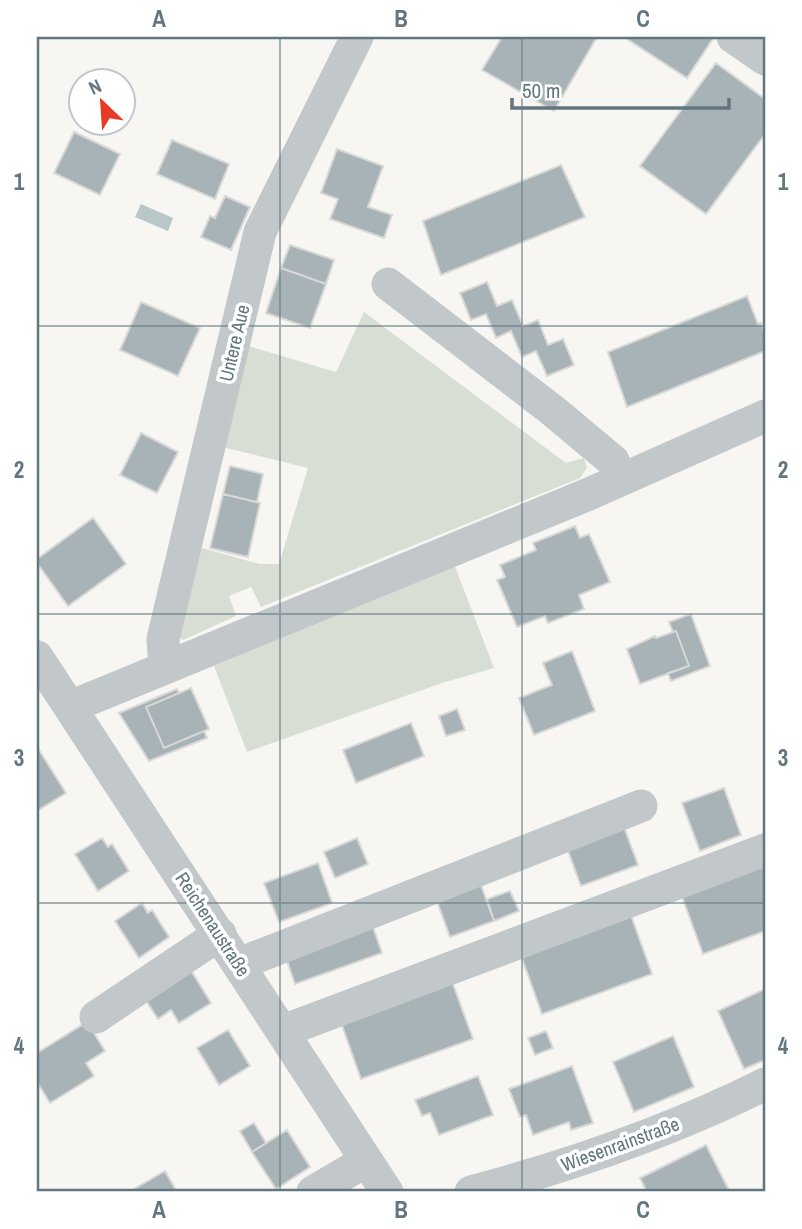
<svg xmlns="http://www.w3.org/2000/svg" width="802" height="1229" viewBox="0 0 802 1229" font-family="'Archivo Narrow',sans-serif">
<style>
.green{fill:#d9ded4}
.water{fill:#b9c7ca}
.building{fill:#a8b3b7;stroke:#d8d8d6;stroke-width:2}
.lines{fill:none;stroke-linecap:round;stroke-linejoin:round}
.minor{stroke:#c2c7c9;stroke-width:33}
.grid{fill:none;stroke:#61767f;stroke-width:2;stroke-opacity:0.55}
.labels{text-anchor:middle;dominant-baseline:central;stroke-width:7;stroke-linejoin:round;paint-order:stroke}
.street-label{font-size:19px;fill:#61767f;stroke:#fff}
.neatline{fill:none;stroke:#61767f;stroke-width:2.5}
.grid-label{font-size:23px;text-anchor:middle;font-weight:bold;fill:#61767f}
</style>
<rect width="100%" height="100%" fill="#f7f6f3"/>
<path class="green" d="M 364,312 L 566,463 L 584,458 L 587,468 L 580,478 L 261,607 L 251,587 L 229,596 L 236,616 L 183,640 L 176,635 L 195,546 L 260,564 L 279,564 L 308,468 L 218,446 L 241,344 L 336,372 Z
M 454,564 L 494,668 L 442,683 L 247,752 L 214,666 Z"/>
<path class="water" d="M 141,204 L 173,218 L 168,231 L 135,217 Z"/>
<path class="building" d="M 502,37 L 597,37 L 554,111 L 482,70 Z
M 624,37 L 714,37 L 687,78 Z
M 716,63 L 765,99 L 765,134 L 706,214 L 640,166 Z
M 74,132 L 120,154 L 100,195 L 54,173 Z
M 172,140 L 229,164 L 215,199 L 157,174 Z
M 337,149 L 383,166 L 368,207 L 392,215 L 384,238 L 330,219 L 338,199 L 321,193 Z
M 561,165 L 585,217 L 441,275 L 423,221 Z
M 225,196 L 250,207 L 231,250 L 201,237 L 210,216 L 215,218 Z
M 290,245 L 334,260 L 326,284 L 281,268 Z
M 281,268 L 326,284 L 310,328 L 266,313 Z
M 487,282 L 497,306 L 512,300 L 523,326 L 538,320 L 548,345 L 563,339 L 574,365 L 547,376 L 536,351 L 522,357 L 511,331 L 496,338 L 486,314 L 471,320 L 460,293 Z
M 747,296 L 758,324 L 761,323 L 765,334 L 765,351 L 627,407 L 608,352 Z
M 141,302 L 200,328 L 178,376 L 120,350 Z
M 141,433 L 178,452 L 157,493 L 120,475 Z
M 230,466 L 263,474 L 257,502 L 223,494 Z
M 223,494 L 260,503 L 248,557 L 210,548 Z
M 93,518 L 126,564 L 68,606 L 37,563 L 37,559 Z
M 575,526 L 580,538 L 589,534 L 610,582 L 579,595 L 584,609 L 548,623 L 545,616 L 517,627 L 497,580 L 505,577 L 500,565 L 536,550 L 533,543 Z
M 691,614 L 710,666 L 671,681 L 668,673 L 689,666 L 676,631 L 673,632 L 669,622 Z
M 676,631 L 689,666 L 640,684 L 627,649 L 655,636 L 656,638 Z
M 572,651 L 595,711 L 534,735 L 519,698 L 552,685 L 543,663 Z
M 191,688 L 209,729 L 164,748 L 146,707 Z
M 177,689 L 179,693 L 146,707 L 164,748 L 204,731 L 207,738 L 149,761 L 119,713 Z
M 457,709 L 465,730 L 446,736 L 439,716 Z
M 411,723 L 424,756 L 356,783 L 343,750 Z
M 39,750 L 66,793 L 37,811 L 37,751 Z
M 724,788 L 741,835 L 700,851 L 682,803 Z
M 624,827 L 638,865 L 581,886 L 567,848 Z
M 102,838 L 108,847 L 112,844 L 129,871 L 98,891 L 75,854 Z
M 357,838 L 368,864 L 335,878 L 324,852 Z
M 765,859 L 765,931 L 703,954 L 680,891 Z
M 318,863 L 332,903 L 279,922 L 264,883 Z
M 478,877 L 494,921 L 450,937 L 434,893 Z
M 510,891 L 519,911 L 494,921 L 487,899 Z
M 142,903 L 148,913 L 152,910 L 169,937 L 139,958 L 115,921 Z
M 629,910 L 652,974 L 542,1014 L 519,950 Z
M 373,927 L 382,953 L 295,984 L 286,958 Z
M 187,964 L 211,1003 L 179,1023 L 171,1010 L 158,1019 L 141,993 Z
M 450,976 L 473,1039 L 361,1079 L 339,1017 Z
M 765,989 L 765,1060 L 744,1069 L 718,1011 Z
M 87,1022 L 105,1051 L 86,1063 L 94,1076 L 50,1103 L 37,1082 L 37,1053 Z
M 228,1030 L 250,1066 L 219,1085 L 197,1048 Z
M 546,1031 L 553,1048 L 535,1055 L 528,1038 Z
M 673,1036 L 694,1087 L 634,1112 L 613,1062 Z
M 572,1066 L 593,1123 L 571,1130 L 569,1122 L 533,1135 L 526,1115 L 520,1117 L 509,1089 Z
M 478,1076 L 493,1115 L 439,1135 L 430,1113 L 422,1116 L 415,1100 Z
M 254,1123 L 266,1143 L 252,1152 L 240,1131 Z
M 287,1130 L 310,1167 L 276,1189 L 252,1152 Z
M 706,1145 L 730,1192 L 647,1192 L 640,1178 Z
M 165,1171 L 177,1192 L 129,1192 Z"/>
<g class="lines">
<path class="minor" d="M 733,37 L 765,59
M 388,284 L 552,410 L 613,461 L 621,479
M 37,657 L 387,1192
M 165,667 L 163,639 L 260,232 L 357,37
M 70,707 L 589,494 L 765,416
M 239,964 L 641,806
M 96,1017 L 220,934
M 283,1031 L 765,850
M 313,1192 L 366,1161
M 471,1192 C 572,1165 671,1131 765,1084"/>
</g>
<path class="grid" d="M 280,37 L 280,1192M 522,37 L 522,1192M 37,326 L 765,326M 37,614 L 765,614M 37,903 L 765,903"/>
<g class="labels">
<g class="street-label">
<text transform="translate(234 343) rotate(-77)">Untere Aue</text>
<text transform="translate(213 924) rotate(57)">Reichenaustraße</text>
<text transform="translate(620 1144) rotate(-20)">Wiesenrainstraße</text>
</g>
</g>
<rect width="802" height="1229" fill="none" stroke="#ffffff" stroke-width="77"/>
<g transform="translate(102 102) rotate(335)"><circle r="33" fill="#ffffff" stroke="#c0c8cc" stroke-width="2"/>
<path d="M0-5L12 26L0 18L-12 26Z" fill="#e83922"/>
<text y="-10" font-size="19" font-weight="bold" text-anchor="middle" fill="#61767f">N</text>
</g>
<path d="M512 98v10h217v-10" fill="none" stroke="#61767f" stroke-width="3.5"/>
<text x="522" y="98" font-size="21" fill="#61767f" stroke="#ffffff" stroke-width="5" paint-order="stroke">50 m</text>
<rect x="38" y="38" width="726" height="1152" class="neatline"/>
<g class="grid-label">
<text x="159" y="27">A</text>
<text x="401" y="27">B</text>
<text x="643" y="27">C</text>
<text x="19" y="190">1</text>
<text x="783" y="190">1</text>
<text x="19" y="478">2</text>
<text x="783" y="478">2</text>
<text x="19" y="766">3</text>
<text x="783" y="766">3</text>
<text x="19" y="1054">4</text>
<text x="783" y="1054">4</text>
<text x="159" y="1218">A</text>
<text x="401" y="1218">B</text>
<text x="643" y="1218">C</text>
</g>
</svg>
